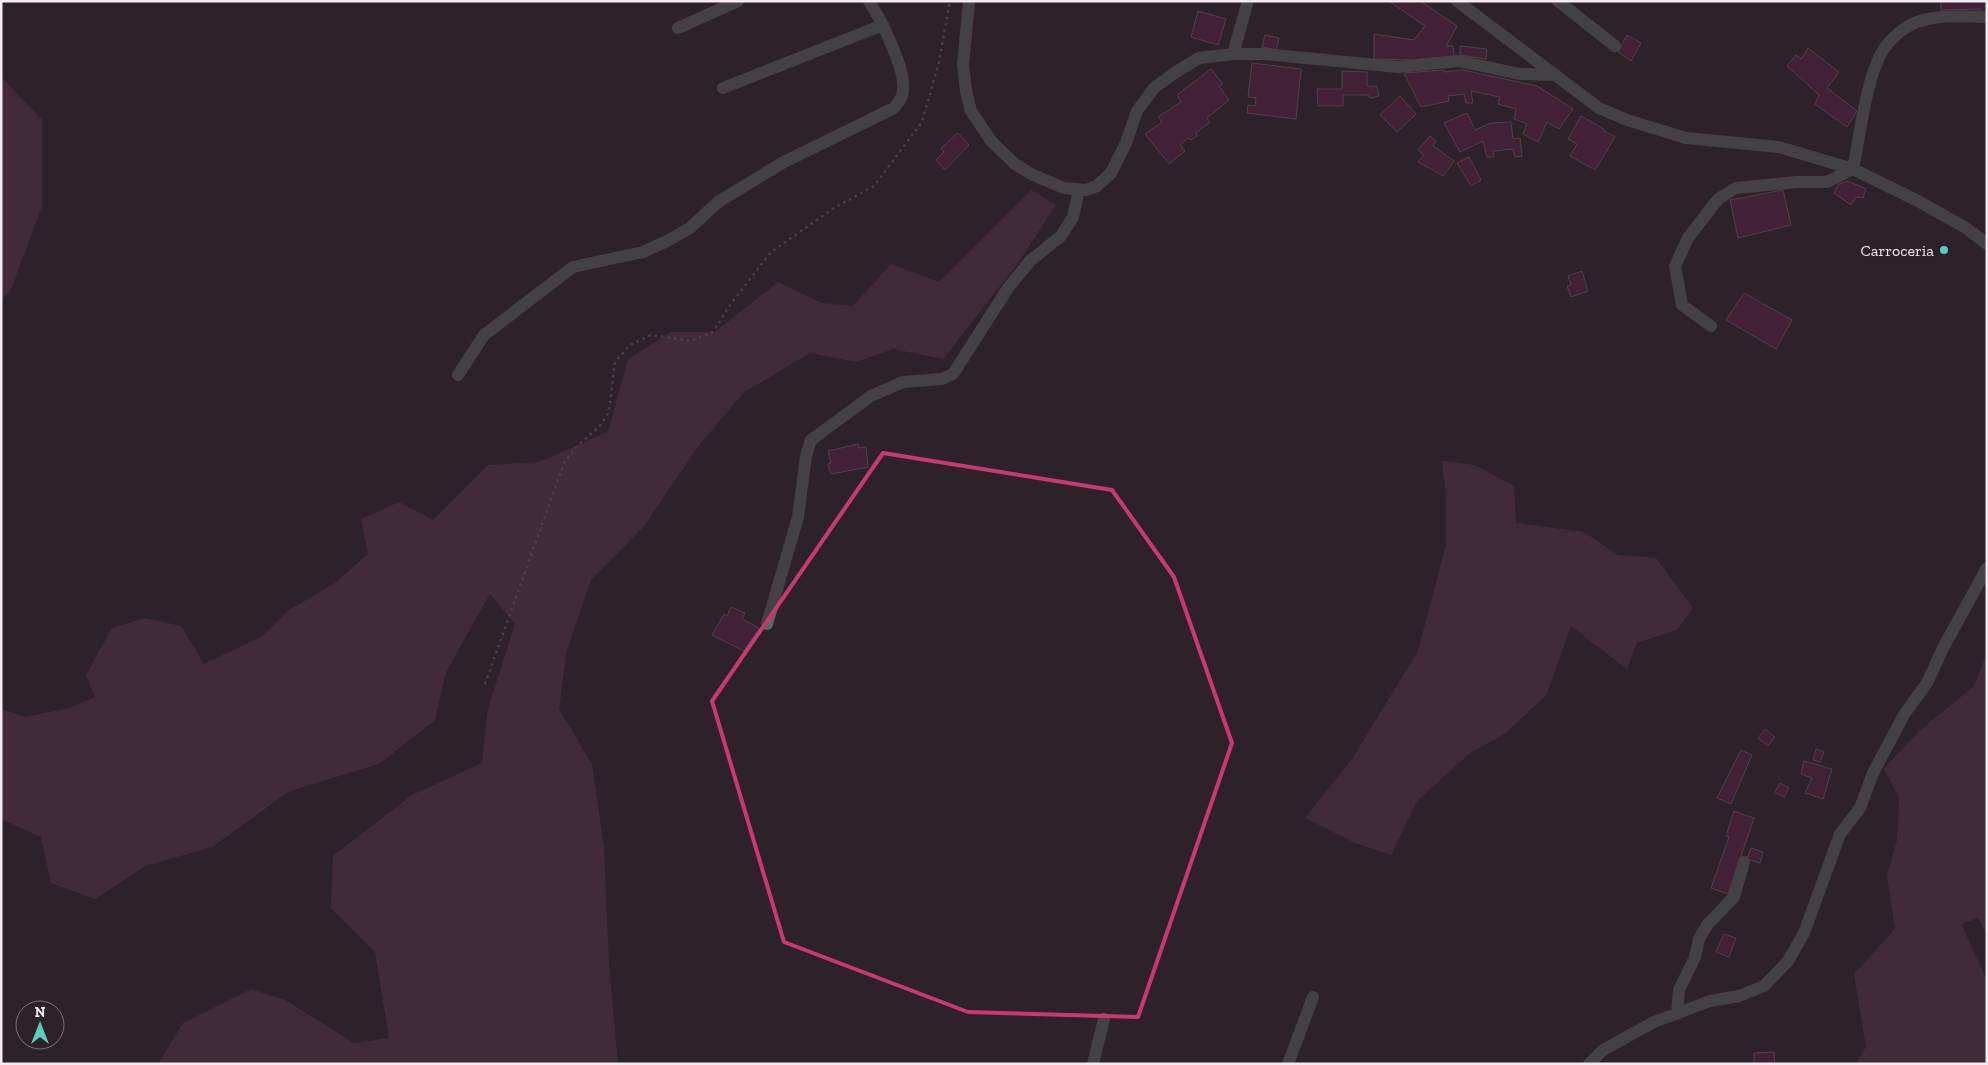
<svg xmlns="http://www.w3.org/2000/svg" width="1988" height="1065" viewBox="0 0 1988 1065" font-family="'Zilla Slab',serif">
<style>
.green{fill:#5b354b}
.building{fill:#5b2146;stroke:#766870}
.lines{fill:none;stroke-linecap:round;stroke-linejoin:round}
.path{stroke:#70656c;stroke-width:2.5;stroke-dasharray:2.5 4;stroke-linecap:butt}
.minor{stroke:#5e6664;stroke-width:12}
.marked{fill:none;stroke:#ca3871;stroke-width:4;stroke-linejoin:round}
.poi-dot{fill:#5bcebb;stroke:#2e2229;stroke-width:2}
.labels{text-anchor:middle;dominant-baseline:central;stroke-width:4.5;stroke-linejoin:round;paint-order:stroke}
.poi-label{font-size:16px;fill:#f4ebf0;stroke:#2e2229;text-anchor:end}
</style>
<rect width="100%" height="100%" fill="#2e2229"/>
<path class="green" d="M 1,77 L 42,120 L 42,206 L 10,292 L 1,299 Z
M 1031,190 L 1056,205 L 1018,263 L 943,359 L 893,349 L 856,362 L 810,353 L 743,393 L 697,448 L 645,525 L 591,580 L 567,649 L 559,709 L 592,764 L 604,848 L 609,965 L 618,1064 L 158,1064 L 183,1023 L 251,989 L 285,1000 L 354,1043 L 389,1038 L 375,952 L 331,908 L 333,856 L 412,795 L 482,763 L 488,709 L 515,624 L 490,594 L 446,672 L 435,720 L 379,764 L 290,791 L 212,847 L 145,866 L 95,899 L 51,883 L 41,837 L 1,819 L 1,709 L 25,717 L 70,708 L 95,697 L 86,675 L 112,628 L 145,618 L 181,626 L 204,664 L 261,637 L 289,610 L 335,583 L 368,554 L 361,519 L 399,502 L 433,520 L 488,465 L 539,462 L 608,432 L 628,359 L 671,332 L 715,332 L 778,282 L 822,303 L 853,306 L 891,264 L 939,282 Z
M 1442,461 L 1475,465 L 1514,486 L 1516,523 L 1584,532 L 1618,555 L 1656,558 L 1693,608 L 1677,630 L 1637,643 L 1627,669 L 1571,626 L 1547,694 L 1506,733 L 1469,754 L 1417,801 L 1391,855 L 1355,843 L 1305,818 L 1352,759 L 1418,651 L 1446,545 L 1446,496 Z
M 1987,653 L 1987,934 L 1978,918 L 1961,924 L 1987,980 L 1987,1064 L 1855,1064 L 1866,1047 L 1854,974 L 1895,929 L 1887,876 L 1897,840 L 1899,798 L 1884,769 L 1918,732 L 1974,686 Z"/>
<path class="building" d="M 1420,1 L 1457,26 L 1446,46 L 1453,46 L 1454,56 L 1413,60 L 1374,59 L 1374,34 L 1414,40 L 1425,26 L 1389,1 Z
M 1941,1 L 1987,1 L 1987,12 L 1980,12 L 1980,9 L 1941,10 Z
M 1198,11 L 1226,19 L 1218,45 L 1191,37 Z
M 1265,35 L 1279,38 L 1276,50 L 1262,47 Z
M 1627,35 L 1641,43 L 1631,61 L 1618,52 Z
M 1460,46 L 1487,49 L 1486,59 L 1460,55 Z
M 1808,48 L 1839,72 L 1827,88 L 1857,111 L 1847,127 L 1815,104 L 1819,95 L 1787,66 L 1796,55 L 1801,59 Z
M 1252,63 L 1301,69 L 1296,119 L 1247,113 L 1248,105 L 1255,106 L 1256,98 L 1248,97 Z
M 1211,69 L 1223,84 L 1219,86 L 1229,100 L 1207,118 L 1210,122 L 1196,133 L 1197,136 L 1190,140 L 1188,138 L 1180,145 L 1185,151 L 1169,164 L 1145,134 L 1162,122 L 1158,117 L 1181,102 L 1177,95 Z
M 1444,70 L 1444,72 L 1463,70 L 1537,86 L 1573,109 L 1559,129 L 1547,122 L 1538,142 L 1523,134 L 1527,124 L 1514,119 L 1516,109 L 1498,104 L 1500,97 L 1471,91 L 1473,103 L 1466,103 L 1464,94 L 1448,96 L 1449,101 L 1421,107 L 1404,73 Z
M 1342,71 L 1367,72 L 1367,86 L 1377,86 L 1379,96 L 1370,98 L 1368,95 L 1343,95 L 1343,106 L 1318,106 L 1317,89 L 1342,89 Z
M 1400,96 L 1416,114 L 1397,132 L 1380,115 Z
M 1467,113 L 1475,130 L 1491,123 L 1511,122 L 1513,139 L 1520,138 L 1522,156 L 1515,157 L 1513,149 L 1493,151 L 1494,157 L 1487,157 L 1483,141 L 1460,152 L 1444,123 Z
M 1581,116 L 1604,129 L 1604,131 L 1615,137 L 1595,170 L 1570,156 L 1577,144 L 1568,139 Z
M 958,133 L 969,145 L 945,170 L 936,160 L 944,152 L 941,148 Z
M 1430,136 L 1436,141 L 1433,146 L 1454,161 L 1443,176 L 1418,162 L 1424,155 L 1418,150 Z
M 1469,157 L 1481,180 L 1471,186 L 1457,163 Z
M 1848,181 L 1866,189 L 1863,198 L 1856,197 L 1851,205 L 1834,193 L 1839,184 Z
M 1783,190 L 1791,225 L 1738,238 L 1730,200 Z
M 1582,271 L 1588,291 L 1571,297 L 1567,286 L 1571,285 L 1568,276 Z
M 1744,293 L 1792,320 L 1776,349 L 1726,320 Z
M 858,444 L 859,448 L 866,447 L 868,467 L 831,474 L 828,464 L 831,463 L 828,451 Z
M 731,607 L 745,613 L 742,619 L 759,628 L 744,651 L 712,635 L 724,614 L 727,616 Z
M 1765,729 L 1775,737 L 1768,746 L 1758,738 Z
M 1816,749 L 1824,752 L 1820,762 L 1813,760 Z
M 1741,750 L 1752,755 L 1731,804 L 1717,798 Z
M 1804,761 L 1832,769 L 1823,799 L 1805,793 L 1812,778 L 1801,774 Z
M 1780,783 L 1789,788 L 1784,797 L 1775,792 Z
M 1734,811 L 1754,818 L 1728,894 L 1711,888 L 1729,837 L 1726,836 Z
M 1751,848 L 1763,852 L 1760,863 L 1747,859 Z
M 1724,934 L 1736,938 L 1729,957 L 1716,952 Z
M 1774,1052 L 1775,1064 L 1754,1064 L 1754,1053 Z"/>
<g class="lines">
<path class="path" d="M 485,684 L 564,463 L 578,445 L 599,427 L 609,412 L 615,362 L 630,345 L 651,335 L 691,341 L 713,332 L 730,305 L 771,252 L 834,208 L 874,186 L 922,122 L 939,62 L 950,1"/>
<path class="minor" d="M 969,1 L 963,65 L 966,91 L 971,111 L 991,141 L 1015,164 L 1033,175 L 1064,188 L 1086,190 L 1097,186 L 1111,173 L 1126,143 L 1137,111 L 1154,88 L 1176,72 L 1199,58 L 1233,54 L 1264,54 L 1398,67 L 1459,61 L 1520,74 L 1556,75
M 1457,1 L 1599,108 L 1627,120 L 1686,138 L 1779,147 L 1853,169 L 1918,201 L 1966,228 L 1987,244
M 1558,1 L 1615,46
M 678,28 L 738,1
M 1233,54 L 1248,1
M 723,88 L 883,25 L 869,1
M 1711,326 L 1682,305 L 1675,266 L 1688,238 L 1718,199 L 1736,188 L 1797,182 L 1827,182 L 1853,169 C 1860,136 1866,78 1883,50 C 1887,44 1895,36 1901,31 C 1923,13 1960,16 1987,17
M 458,375 L 484,335 L 573,267 L 643,252 L 667,241 L 690,228 L 718,202 L 784,162 L 894,108 C 896,105 899,102 901,98 C 910,79 890,43 883,25
M 767,624 L 798,517 L 806,456 L 811,440 L 871,396 L 903,382 L 942,379 L 953,374 L 1008,288 L 1030,261 L 1061,236 L 1073,217 L 1079,190
M 1677,1014 L 1679,990 L 1695,957 L 1699,939 L 1707,925 L 1734,897 L 1744,862
M 1093,1064 L 1104,1019
M 1288,1064 L 1313,997
M 1589,1064 L 1603,1050 L 1654,1022 L 1710,1001 L 1739,996 L 1764,986 L 1788,961 L 1804,933 L 1840,834 L 1860,808 L 1873,773 L 1905,713 L 1927,683 L 1943,648 L 1987,568"/>
</g>
<path d="M0 0H1988V1065H0ZM 883,453 L 1112,490 L 1174,577 L 1232,743 L 1138,1017 L 968,1012 L 784,942 L 712,701 Z" fill="#2e2229" fill-opacity=".55" fill-rule="evenodd"/>
<path class="marked" d="M 883,453 L 1112,490 L 1174,577 L 1232,743 L 1138,1017 L 968,1012 L 784,942 L 712,701 Z"/>
<circle class="poi-dot" cx="1944" cy="250" r="5"/>
<g class="labels">
<g class="poi-label">
<text x="1934" y="250">Carroceria</text>
</g>
</g>
<rect width="1988" height="1065" fill="none" stroke="#f4ebf0" stroke-width="5"/>
<g transform="translate(40 1025)"><circle r="24" fill="#2e2229" stroke="#7d7279"/>
<path d="M0-4L9 19L0 12L-9 19Z" fill="#5bcebb"/>
<text y="-8" font-size="14" font-weight="bold" text-anchor="middle" fill="#f4ebf0">N</text>
</g>
</svg>
